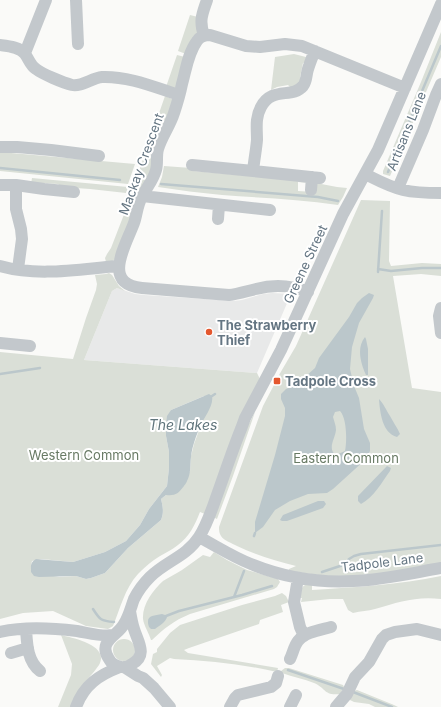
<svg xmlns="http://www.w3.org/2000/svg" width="441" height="707" viewBox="0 0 441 707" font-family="Inter,sans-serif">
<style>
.built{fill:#e8e9e9}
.green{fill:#dadfd7;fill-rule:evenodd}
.water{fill:#bbc7cb;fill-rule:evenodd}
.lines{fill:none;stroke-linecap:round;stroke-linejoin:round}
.stream{stroke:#bbc7cb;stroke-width:2.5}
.minor{stroke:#c3c8cc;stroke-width:12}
.poi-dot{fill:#e4572e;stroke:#fff;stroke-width:1.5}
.labels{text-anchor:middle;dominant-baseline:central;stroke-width:4;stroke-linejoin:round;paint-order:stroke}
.street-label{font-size:13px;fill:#657683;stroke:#fff}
.poi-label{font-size:13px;font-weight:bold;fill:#657683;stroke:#fff;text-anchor:start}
.park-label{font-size:13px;fill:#687a64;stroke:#fff}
.water-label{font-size:14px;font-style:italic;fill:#60757c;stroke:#fff}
</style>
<rect width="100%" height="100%" fill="#fafaf8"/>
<path class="built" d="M 117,288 L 135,294 L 144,295 L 234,301 L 242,300 L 263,294 L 272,293 L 291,294 L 257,373 L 84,360 L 112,291 Z"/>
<path class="green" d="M 190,15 L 198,17 L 198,33 L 186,54 L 178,51 Z
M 441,32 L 441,57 L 390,176 L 383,174 L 383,171 L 421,82 Z
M 294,54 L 306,57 L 307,62 L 303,63 L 300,77 L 303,80 L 292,89 L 288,85 L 277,87 L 271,90 L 275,57 Z
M 177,55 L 185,57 L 179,85 L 174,89 L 166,87 Z
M 165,96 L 172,99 L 172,102 L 151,170 L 115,259 L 111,262 L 106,262 L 105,258 L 107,254 L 111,248 L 123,217 Z
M 0,152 L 135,164 L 128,184 L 0,171 Z
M 164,166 L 191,168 L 193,171 L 309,181 L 309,183 L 298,182 L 298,191 L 314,192 L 316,183 L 337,187 L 347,188 L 343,197 L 338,205 C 299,199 261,198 222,195 C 200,193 179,190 158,187 L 162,177 Z
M 32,178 L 128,187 L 126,193 L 90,189 L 61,187 L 58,184 L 41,183 L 31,184 Z
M 361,200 L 390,201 L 389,261 L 391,266 L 422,263 L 441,264 L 441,276 L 421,274 L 393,276 L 412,388 L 441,392 L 441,564 L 386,573 L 334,577 L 289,571 L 289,569 L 296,566 C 276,561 256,555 237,546 C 232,543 224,541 221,536 C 219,533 219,530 219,527 L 263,406 L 275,383 L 277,384 L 281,376 L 279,375 L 296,346 Z
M 106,274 L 109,273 L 112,275 L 119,286 L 125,291 L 117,288 L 112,291 L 84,360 L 257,373 L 260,379 L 205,514 L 200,512 C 195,525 189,537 178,545 C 171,551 162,554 154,560 C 148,564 143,569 138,574 C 125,588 120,609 113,626 L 108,629 L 86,626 L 53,611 L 23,613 L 0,619 L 0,352 L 73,359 L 86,318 L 96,290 L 97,284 L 95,275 ZM 204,396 L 201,425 L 194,444 L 191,456 L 190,471 L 172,495 L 166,495 L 161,499 C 163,507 164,513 161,520 L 128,548 L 105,573 L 91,578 L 86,579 L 76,576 L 59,577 L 31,572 L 31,565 L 32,561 L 41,559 L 73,562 L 105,552 L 126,541 L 140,525 L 149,509 L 167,486 L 169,468 L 169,452 L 166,436 L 166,425 L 171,410 Z
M 255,412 L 233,476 L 217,519 L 213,517 L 245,431 Z
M 214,552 L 227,560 L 247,570 L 278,579 L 280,582 L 277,587 L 274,589 L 190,614 C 173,621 165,628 152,640 L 151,640 C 149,633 144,626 143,619 C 142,605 153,590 163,581 C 169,577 176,574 182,570 C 189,565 196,560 203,555 L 210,557 Z
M 441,576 L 441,599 C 416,596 399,602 375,609 C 368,611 361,611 353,613 L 348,610 L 343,599 L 330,599 L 301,602 L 302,598 L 299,598 C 302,589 301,583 312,585 L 312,590 C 355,587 399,585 441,576 Z
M 282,593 L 286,596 L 289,602 L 281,605 L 283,612 L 260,620 L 259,624 L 189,648 L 184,650 L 188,653 L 278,668 L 277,672 C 243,664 209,661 174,659 L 170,658 L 157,666 L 162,675 L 161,677 L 151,664 L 153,654 L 157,652 L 157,649 L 170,633 L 180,625 L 242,605 L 275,596 Z
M 61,635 C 73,638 110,645 99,665 C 93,674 85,681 79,690 C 76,695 74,701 71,707 L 58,707 L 71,675 L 72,664 Z
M113 650a11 11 0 1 1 22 0a11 11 0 1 1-22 0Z
M 285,668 L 289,668 L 343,685 L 344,687 L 340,694 C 324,696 326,688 314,683 C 304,679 293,677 282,673 L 281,671 Z
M 357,690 L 394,705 L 398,707 L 375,707 L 369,704 L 354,702 L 350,700 L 350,697 L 354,691 Z"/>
<path class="water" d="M 369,293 L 374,295 L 373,298 L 359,323 L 352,347 L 350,369 L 354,386 L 359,398 L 364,429 L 370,443 L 370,451 L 365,460 L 333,489 L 327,493 L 308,494 L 290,501 L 275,510 L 263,527 L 255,533 L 255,522 L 275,455 L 285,416 L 285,408 L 281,399 L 281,394 L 286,389 L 296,385 L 315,368 L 319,358 L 349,317 L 357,303 L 362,298 ZM 340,411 C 347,418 347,442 345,451 L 336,455 C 327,449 335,439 336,430 C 336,425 334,421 333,417 L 335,412 Z
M 365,337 L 366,339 L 368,349 L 368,375 L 366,375 C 361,364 356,348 365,337 Z
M 209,394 L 212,396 C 214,406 204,417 200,427 C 196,436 192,447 191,457 C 190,465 191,474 187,481 C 187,482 184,486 184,486 C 178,494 175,496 166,495 L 161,499 C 163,507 164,513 161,520 L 128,548 L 105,573 L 91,578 L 86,579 L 76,576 L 39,577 L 34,576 L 31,572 C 31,565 30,563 36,559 L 73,562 L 105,552 L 126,541 L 140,525 L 149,509 L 167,486 L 169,468 L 169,452 L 166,436 L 166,425 L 167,416 L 171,410 Z
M 379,399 C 384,404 386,410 390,416 C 393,422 397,427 400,434 L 397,437 C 382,433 380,412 379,399 Z
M 387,466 L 391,468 L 390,471 C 382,482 374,497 361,504 L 358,501 L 358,496 Z
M 318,501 L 324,501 L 326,504 L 323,508 L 287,521 L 282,521 L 280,520 L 283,515 Z
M 162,614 L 165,615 L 167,617 C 166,622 159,626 155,629 L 151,629 L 149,627 C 145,615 153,616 162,614 Z"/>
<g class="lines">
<path class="stream" d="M 0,168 L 120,180
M 388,172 L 441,46
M 161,184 L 318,197 L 338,201
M 378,269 L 391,271 L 422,268 L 441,268
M 378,272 L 382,211
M 0,374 L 40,368
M 212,396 L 215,394
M 254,536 L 255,533
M 322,572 L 346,564 L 349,559 L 354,556 L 361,554 L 441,545
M 234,597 L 244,571
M 93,609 C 100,620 101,621 114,622
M 166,616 L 179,611 L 242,595 L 272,586
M 288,670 L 344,689
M 353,692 L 392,707"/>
<path class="minor" d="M 76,0 L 78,44
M 204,36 C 199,20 202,15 207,0
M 0,45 C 8,46 20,47 25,54 C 29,59 30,65 36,69 C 42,74 64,83 72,85 C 81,87 92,78 102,77 C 128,76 154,87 179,95
M 315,51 C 312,57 310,63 308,69 C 306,75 307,81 303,86 C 292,99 272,86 261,107 C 255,118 257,128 257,140 C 256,151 254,161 253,171 L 320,178
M 25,53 L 46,0
M 0,147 L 17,147 L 51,150 L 99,156
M 192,165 L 253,171
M 365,174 C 377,180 390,187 403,190 C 416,193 428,193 441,193
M 0,185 L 16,185 L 16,209 L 21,229 L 22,239 L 18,269
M 16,185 L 44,189 L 74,192
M 398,188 L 423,130 L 436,95 L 441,84
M 311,190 L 312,177
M 142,196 L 270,210
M 218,219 L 219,205
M 0,266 C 38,277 80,269 118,266
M 308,292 C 291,285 274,284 256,289 C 247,291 238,294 229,295 L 142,288 C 101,284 126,245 134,223 C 137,215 137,205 142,197 C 146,188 153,181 156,170 C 158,163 156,156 158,149 C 162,136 170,126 174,113 C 177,104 180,94 182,84 C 186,70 188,53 197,41 C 200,36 205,35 210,35 L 246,46 L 260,47 L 285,44 L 302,46 L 405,88
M 441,308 L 439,316 L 441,333
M 0,343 L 30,346
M 199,537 C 216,546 233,557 251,564 C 283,577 318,583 353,581 C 382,580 412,573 441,568
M 298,578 L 294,602 L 300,627 L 304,636
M 130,611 C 131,617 132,623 134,629 C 138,642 148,655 132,664 C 129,666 125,668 121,667 C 116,666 111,663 109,659 C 97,641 118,636 124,624 C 129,616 131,607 134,599 C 138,591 144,583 150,577 C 166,561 186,557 199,537 C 207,525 212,509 217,495 C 225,473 232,451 241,429 L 245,418 L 281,350 L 343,214 L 378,150 L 441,4
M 26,629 C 27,643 27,661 40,671
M 0,632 C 25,626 52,628 77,631 C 89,633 101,637 113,635
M 11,653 L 28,648
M 290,659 C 293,653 294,646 298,641 C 305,632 320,630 331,627
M 124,667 L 138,676 L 143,678 L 154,688 L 170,707
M 76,707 C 84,685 99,675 120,667
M 230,707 L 235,698 L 238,695 L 271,687 L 276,683 L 278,676
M 290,707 L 296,695
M 336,707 L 347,694 L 355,677 L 369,662 L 382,639 L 386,635 L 395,632 L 417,629 L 441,635"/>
</g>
<g class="poi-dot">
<circle cx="209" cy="332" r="4"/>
<rect x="273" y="377" width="8" height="8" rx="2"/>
</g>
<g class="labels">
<g class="street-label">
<text transform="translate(406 131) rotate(-68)">Artisans Lane</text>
<text transform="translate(141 164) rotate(-70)">Mackay Crescent</text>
<text transform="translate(305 264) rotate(-65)">Greene Street</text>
<text transform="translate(382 562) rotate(-7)">Tadpole Lane</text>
</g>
<g class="poi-label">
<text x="217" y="325">The Strawberry<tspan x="217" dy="15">Thief</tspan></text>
<text x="285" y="381">Tadpole Cross</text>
</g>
<g class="park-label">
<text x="84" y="455">Western Common</text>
<text x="346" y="458">Eastern Common</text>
</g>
<g class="water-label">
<text x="183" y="424">The Lakes</text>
</g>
</g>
</svg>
